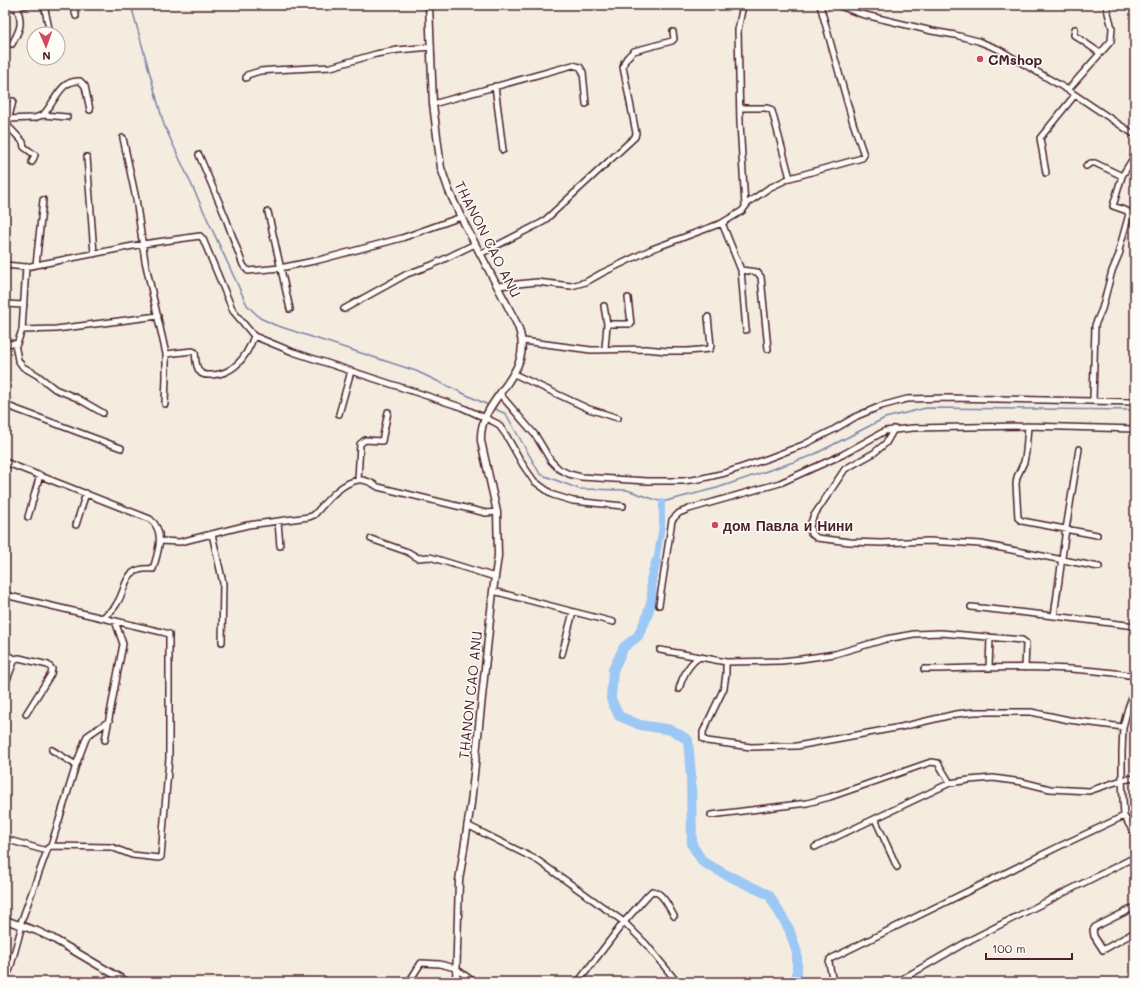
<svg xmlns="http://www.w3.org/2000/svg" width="1140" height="987" viewBox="0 0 1140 987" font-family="Mali,sans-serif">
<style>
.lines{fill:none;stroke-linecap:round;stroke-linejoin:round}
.stream{stroke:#7b84a5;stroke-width:1.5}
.canal{stroke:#9cc8f6;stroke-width:6}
.river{stroke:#9cc8f6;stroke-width:10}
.minor-casing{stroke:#4a1f2b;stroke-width:8}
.tertiary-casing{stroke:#4a1f2b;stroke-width:9}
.minor{stroke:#fdfcf7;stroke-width:5}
.tertiary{stroke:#fdfcf7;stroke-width:6}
.poi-dot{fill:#d1495b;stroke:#fdfcf7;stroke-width:1.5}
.labels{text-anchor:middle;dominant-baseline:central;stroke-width:3;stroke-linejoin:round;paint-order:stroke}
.poi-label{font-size:14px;font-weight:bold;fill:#4a1f2b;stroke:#fdfcf7;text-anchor:start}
.street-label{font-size:14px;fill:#4a1f2b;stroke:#fdfcf7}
</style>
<rect width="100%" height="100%" fill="#f5ece0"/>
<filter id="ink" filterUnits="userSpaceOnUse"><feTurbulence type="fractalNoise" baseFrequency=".025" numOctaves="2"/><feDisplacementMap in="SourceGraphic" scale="8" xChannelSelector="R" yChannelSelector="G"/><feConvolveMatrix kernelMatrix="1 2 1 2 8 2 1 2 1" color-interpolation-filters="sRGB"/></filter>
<g filter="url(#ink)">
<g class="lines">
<path class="stream" d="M 131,5 L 164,125 L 247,305 L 260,318 L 275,325 L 416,371 L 490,406
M 493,408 L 506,414 L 540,474 L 579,489 L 627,490 L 662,502 L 717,488 L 811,456 L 885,418 L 926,408 L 1135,410"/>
<path class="canal" d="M 656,562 L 662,525 L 662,502"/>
<path class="river" d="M 656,562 L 651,580 L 652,598 L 647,617 L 638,636 L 624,647 L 613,670 L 611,699 L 619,716 L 640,725 L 672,730 L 688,740 L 691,776 L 692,845 L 703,862 L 723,873 L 769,895 L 789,929 L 797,953 L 797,982"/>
<g class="minor-casing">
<path id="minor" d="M 6,5 L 12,8 L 27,5
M 44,5 L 50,33
M 73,5 L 76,16
M 743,5 L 738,30 L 740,123 L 745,206
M 837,5 L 861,14 L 932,31 L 955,35 L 978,41 L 998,49 L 1068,90 L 1135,135
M 1075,29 L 1074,35 L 1100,53
M 12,44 C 20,29 23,25 17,7
M 246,78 L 247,75 L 260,71 L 273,70 L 331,67 L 376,54 L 398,50 L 431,47
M 495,86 L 503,150
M 1068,90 L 1111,41 L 1112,28 L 1106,5
M 13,101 L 7,125 L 23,142 L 24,147 L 35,155 L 32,162
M 433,104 L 573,65 L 580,67 L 583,72 L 586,104
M 740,108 L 766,108 L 770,109 L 772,111 L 790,178
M 43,115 C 55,103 60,79 80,81 L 85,86 L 90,110
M 6,119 L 34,118 L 43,115 L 67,117
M 123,138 L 136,199 L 145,261 L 166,354 L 166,377 L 165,404
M 199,155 L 225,216 L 243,265 L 248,271 L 280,268 L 319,260 L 402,238 L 461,217
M 87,157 L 94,254
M 1086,166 L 1091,163 L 1095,163 L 1122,176
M 1046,173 L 1040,138 L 1075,95
M 268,212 L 290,309
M 722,223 L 741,270 L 746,330
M 480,254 L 543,222 L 635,137 L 636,133 L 623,67 C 624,60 628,56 634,51 L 672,41 L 674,39 L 673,32
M 5,265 L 26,267 L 143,244 L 200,236 L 203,239 L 233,311 L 254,336 L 293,352 L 461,407 L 492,421 L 498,424 L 506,435 L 523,465 L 534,481 L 553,495 L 573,501 L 623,506
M 36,265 L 43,200
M 741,270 L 757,272 L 761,277 L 768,349
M 498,286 L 537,282 L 571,286 L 586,282 L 602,273 L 652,249 L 722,223 L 742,211 L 749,202 L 769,188 L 790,178 L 862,158 L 864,155 L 853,123 L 820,5
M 5,304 L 24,305
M 604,306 L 607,324 L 605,349
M 344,309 L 407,274 L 432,265 L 475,244
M 607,324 L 631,324 L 628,298
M 22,330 L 56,329 L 158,316
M 523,341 L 591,350 L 646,349 L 667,351 L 688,351 L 710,349 L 711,346 L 708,317
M 5,343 L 17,344 L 22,330 L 26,267
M 15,344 L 18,360 L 23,367 L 37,375 L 55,389 L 77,398 L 103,413
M 166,354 L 192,351 L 195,352 C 196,358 195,367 200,372 C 203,376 208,375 212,375 C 235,374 247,356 254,336
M 514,374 L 589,409 L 618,418
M 500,394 L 536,436 L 551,461 L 559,469 L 569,474 L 581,477 L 647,481 L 683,481 L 699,479 L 725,473 L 769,458 L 803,445 L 833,430 L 857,416 L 881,406 L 907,399 L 948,398 L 1135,402
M 1093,401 L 1095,325 L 1102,309 L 1112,271 L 1120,252 L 1119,250 L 1129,214 L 1127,211 L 1113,206 L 1122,176 L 1135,155
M 5,405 L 121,448
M 339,414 L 351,371
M 1028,426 L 1026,452 L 1024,462 L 1017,477 L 1016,484 L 1018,518 L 1022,521 L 1097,535
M 894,429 L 886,443 L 874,453 L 845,469 L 813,517 L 810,526 L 811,533 L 817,538 L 850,542 L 881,543 L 929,541 L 981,544 L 1099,567
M 5,462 L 150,519 C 166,532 158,552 153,569 C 121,567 129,586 116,605 C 113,611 107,614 102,618
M 358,480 L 360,444 L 365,440 L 382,441 L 388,412
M 28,517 L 40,475
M 278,522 L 280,546
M 76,525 L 86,493
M 212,534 L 223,583 L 222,642
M 371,539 L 408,552 L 418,558 L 430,557 L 495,577
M 160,541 L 180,542 L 248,525 L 309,517 L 314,515 C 325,503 340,483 358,480 C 365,479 372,483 378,487 L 486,513 L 497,512
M 493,591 L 613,622
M 5,595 L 162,632 L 169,634 L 169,758 L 161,857 L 159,858 L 132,855 L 111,847 L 51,846
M 659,605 L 672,520 L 679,513 L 689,509 L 780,483 L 842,455 L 885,431 L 913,428 L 1028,426 L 1135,429
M 971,607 L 1054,616 L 1135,626
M 1054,616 L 1066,529 L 1079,449
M 660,650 L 700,657
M 5,654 L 15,659 L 19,658 L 48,665 L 52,669 L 51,674 L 26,714
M 562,654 L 573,612
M 726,662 L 726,674 L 724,688 L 703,732 L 703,739 L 707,741 L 751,747 L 797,746 L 901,727 L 956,714 L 974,712 L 1031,712 L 1069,720 L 1123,727
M 989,668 L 990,637
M 924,669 C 994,668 1066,664 1135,676
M 5,685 L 15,659
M 679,689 C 682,677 689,663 700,657 L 726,662 L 781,661 L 801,659 L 835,654 L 886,639 L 914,634 L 941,633 L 1022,640 L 1026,643 L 1025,668
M 1135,689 L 1128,708 L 1123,727 L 1122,752 L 1122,780 L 1124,816 L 1135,835
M 105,740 L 123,644 L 115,621
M 76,765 L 87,736 L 109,721
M 711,815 L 807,803 L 830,797 L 931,762 L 938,763 L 950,783
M 875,819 L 897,867
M 467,825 L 537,860 L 624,922 L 646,944 L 677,982
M 5,839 L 47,851
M 815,847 L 950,783 L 969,780 L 993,778 L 1022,782 L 1050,789 L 1089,791 L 1122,780 L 1135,778
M 1135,907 L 1095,927 L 1093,930 L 1094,936 L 1103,950 L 1135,932
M 20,925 L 48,848 L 51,846 L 76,765 L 52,750
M 5,978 L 10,969 L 22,925
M 409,982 L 421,963 L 440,964 L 455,968 L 474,982
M 578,982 L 624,922 L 648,895 L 652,891 C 663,892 669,908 674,916
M 833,982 L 829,963 L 830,959 L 1060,846 L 1124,816
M 897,982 L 970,940 L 1135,857"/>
</g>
<g class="tertiary-casing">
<path id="tertiary" d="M 429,5 L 433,104 L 441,168 L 449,191 L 461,217 L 516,322 C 541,375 478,395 481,441 L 497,512 L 498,556 L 493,591 L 471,803 L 459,881 L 456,982
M 5,920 L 37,931 L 52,938 L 127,982"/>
</g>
<use href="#minor" class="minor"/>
<use href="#tertiary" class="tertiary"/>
</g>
</g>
<g class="poi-dot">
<circle cx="980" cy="59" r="4"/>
<circle cx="715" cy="525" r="4"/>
</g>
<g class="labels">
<g class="poi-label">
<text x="988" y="59">CMshop</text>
<text x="723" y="525">дом Павла и Нини</text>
</g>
<g class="street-label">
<text transform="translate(488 239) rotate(63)">THANON CAO ANU</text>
<text transform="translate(470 695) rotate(-84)">THANON CAO ANU</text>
</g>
</g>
<rect width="1140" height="987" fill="none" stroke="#fdfcf7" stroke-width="20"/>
<rect x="10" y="10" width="1120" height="967" fill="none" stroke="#4a1f2b" stroke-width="1.5" filter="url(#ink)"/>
<g transform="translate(46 46) rotate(178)"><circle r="19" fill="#fdfcf7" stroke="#b5a4a5"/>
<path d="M0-3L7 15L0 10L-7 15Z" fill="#d1495b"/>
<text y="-6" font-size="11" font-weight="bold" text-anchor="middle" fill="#4a1f2b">N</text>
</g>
<path d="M986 953v6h86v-6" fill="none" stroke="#4a1f2b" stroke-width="2"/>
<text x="992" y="953" font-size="12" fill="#4a1f2b" stroke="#fdfcf7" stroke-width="3" paint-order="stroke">100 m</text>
</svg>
